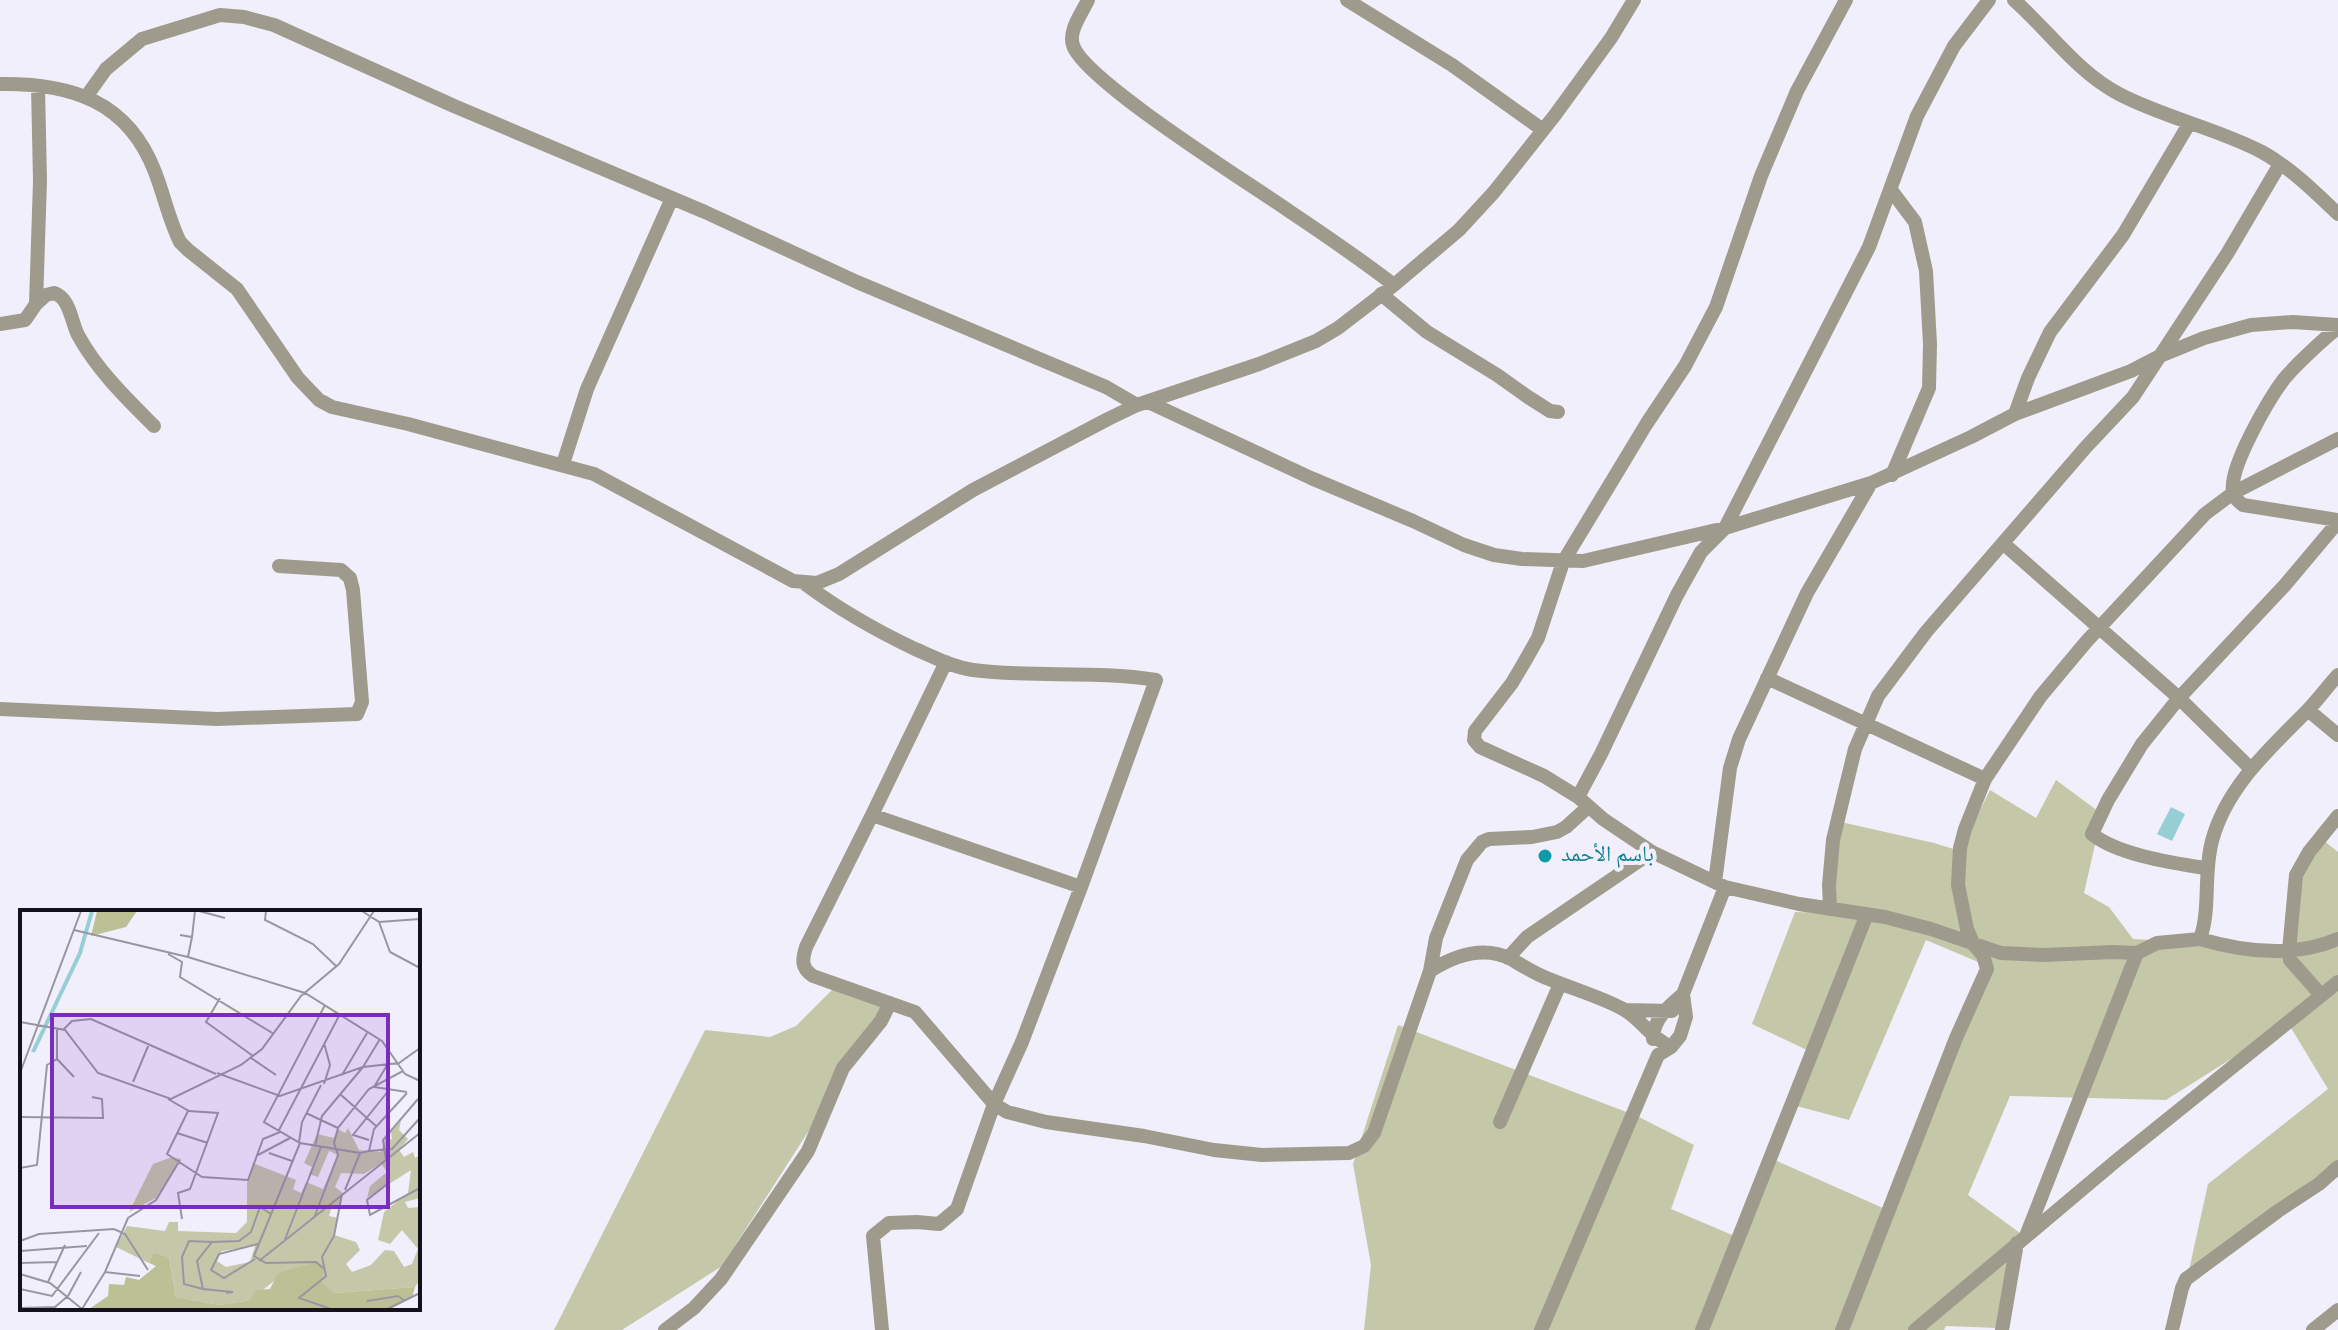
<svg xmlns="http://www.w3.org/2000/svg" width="2338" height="1330" viewBox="0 0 2338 1330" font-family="Georgia,'Noto Naskh Arabic',serif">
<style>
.green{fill:#c4c7a8}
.water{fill:#96ced6}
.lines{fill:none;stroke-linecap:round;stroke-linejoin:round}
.minor{stroke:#9f9b8c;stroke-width:14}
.culture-dot{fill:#0f9aa8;stroke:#f2effc;stroke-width:3}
.labels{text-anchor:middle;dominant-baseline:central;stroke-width:8;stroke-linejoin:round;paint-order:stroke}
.culture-label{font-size:22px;fill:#0d838f;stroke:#f2effc;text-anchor:start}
.inset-river{fill:none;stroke:#96ced6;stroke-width:4}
.inset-road{fill:none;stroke:#9996a3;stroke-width:2}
.view{fill:#7b2cbf;fill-opacity:0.15;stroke:#7b2cbf;stroke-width:4}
.inset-edge{fill:none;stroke:#14111d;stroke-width:4}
</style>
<rect width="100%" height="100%" fill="#f2effc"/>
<path class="green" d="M 2056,780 L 2102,814 L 2084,893 L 2109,907 L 2133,939 L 2292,948 L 2303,871 L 2318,836 L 2338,852 L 2338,1170 L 2189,1270 L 2208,1184 L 2328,1089 L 2288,1023 L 2166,1100 L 2010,1096 L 1968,1195 L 2020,1233 L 1998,1328 L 1946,1326 L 1944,1330 L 1364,1330 L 1371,1265 L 1353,1164 L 1398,1025 L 1637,1116 L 1694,1145 L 1671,1209 L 1737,1237 L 1768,1157 L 1883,1208 L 1990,967 L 1926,940 L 1849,1120 L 1789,1104 L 1809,1051 L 1752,1024 L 1795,912 L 1830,913 L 1841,822 L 1934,843 L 1960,851 L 1990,790 L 2036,818 Z
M 837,985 L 894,998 L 722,1266 L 622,1330 L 554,1330 L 705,1030 L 770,1037 L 796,1026 Z"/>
<path class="water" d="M 2171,807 L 2185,814 L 2172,841 L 2157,834 Z"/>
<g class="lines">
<path class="minor" d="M 1088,0 C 1082,13 1068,31 1073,45 C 1083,80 1252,185 1289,211 C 1325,235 1360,259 1394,285
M 1347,0 L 1452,65 L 1543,130
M 1846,0 L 1797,91 L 1761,176 L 1716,307 L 1685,366 L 1647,423 L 1563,562 L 1538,638 L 1525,661 L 1512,683 L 1475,731 L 1474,740 L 1480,747 L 1544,776 L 1578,797 L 1603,819 L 1652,852 L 1725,887 L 1799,904 L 1885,917 L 1931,929 L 2001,953 L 2044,955 L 2113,952 L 2137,953
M 2014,0 C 2049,31 2077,72 2119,94 C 2165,118 2216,128 2262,152 C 2291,168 2315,192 2338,214
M 0,84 C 71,83 128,101 155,172 C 164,195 169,220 180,242 L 188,250 L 237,289 L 298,378 L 319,400 L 332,407 L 408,424 L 594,474 L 793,581 L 817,583 L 839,574 L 973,490 L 1108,419 L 1137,405 L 1259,364 L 1316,341 L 1338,328 L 1394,285 L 1459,230 L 1494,192 L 1555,115 L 1611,38 L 1634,0
M 86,97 L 106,69 L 142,39 L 220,15 L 244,17 L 274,25 L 454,106 L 705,212 L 857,282 L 1106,387 L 1137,405
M 1891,190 L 1915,222 L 1926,271 L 1930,344 L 1929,388 L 1892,475
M 1381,294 L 1427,332 L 1497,375 L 1528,397 L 1550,411 L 1558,412
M 36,304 L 46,295 L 54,293 C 70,298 71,321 78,335 C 97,370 126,398 154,426
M 0,324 L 25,320 L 36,304 L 40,181 L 38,86
M 2338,327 C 2319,344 2300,360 2284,379 C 2269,399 2229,467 2233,491 C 2234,498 2238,501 2243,505 L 2338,520
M 1148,402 L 1311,478 L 1413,521 L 1464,545 L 1494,555 L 1522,559 L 1583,561 L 1725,528 L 1871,483 L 1971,437 L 2015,414 L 2131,371 L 2160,356 L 2227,254 L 2280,164
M 2015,414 L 2028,378 L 2050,332 L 2123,235 L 2189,124
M 563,464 L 587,389 L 672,198
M 2004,544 L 2179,698 L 2250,768
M 805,584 C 840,610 875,630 915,649 C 934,657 952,667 973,670 C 1033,678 1095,670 1156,680 L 1081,887 L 1022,1042 L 994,1104 L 957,1209 L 939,1224 L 917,1222 L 889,1223 L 873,1236 L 882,1330
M 946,662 L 872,815 L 806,947 C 802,960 801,968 813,976 L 915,1012 L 994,1104 L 1007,1112 L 1046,1122 L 1144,1136 L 1214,1150 L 1262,1155 L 1349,1153 L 1364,1146 L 1374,1133 L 1430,971 L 1436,938 L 1467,860 L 1482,842 L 1489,839 L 1532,837 L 1557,832 L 1566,827 L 1588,807
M 1767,678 L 1985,779
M 0,709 L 217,719 L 357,714 L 362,702 L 353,590 L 350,578 L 341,570 L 279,566
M 2308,710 L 2338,735
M 1578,797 L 1601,754 L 1677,595 L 1701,552 L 1725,528 L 1869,247 L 1917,116 L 1954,46 L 1989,0
M 872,815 L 1081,887
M 2205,868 C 2173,863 2118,855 2092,834 L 2108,800 L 2142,744 L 2179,698 L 2285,585 L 2338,522
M 1715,882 L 1730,768 L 1739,739 L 1807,593 L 1871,483
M 1830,908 L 1829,885 L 1833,840 L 1844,794 L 1855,749 L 1878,696 L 1926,632 L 2086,447 L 2133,397 L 2160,356 L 2204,338 L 2251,325 L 2293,322 L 2338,325
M 2200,939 C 2244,952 2294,958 2338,939
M 1508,958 L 1527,937 L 1652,852
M 1430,971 C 1455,955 1483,945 1511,959 C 1523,966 1535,974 1549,979 C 1573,989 1601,997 1623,1009 C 1641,1019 1652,1039 1671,1047
M 2321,995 L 2290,960 L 2289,951 L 2296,875 L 2309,852 L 2338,816
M 1625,1010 L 1672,1011
M 1653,1039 C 1653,1019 1669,1006 1683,994
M 1500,1122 L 1560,984
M 2026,1236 L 2137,953 L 2157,943 L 2200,939 C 2211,908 2203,875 2212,841 C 2226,788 2268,750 2306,712 C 2317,701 2327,687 2338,675
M 665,1330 L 694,1308 L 721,1279 L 808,1151 L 843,1068 L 881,1021 L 890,1003
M 1541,1330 L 1658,1055 L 1671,1047 L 1680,1036 L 1686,1017 L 1683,994 L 1725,887
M 1702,1330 L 1867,914
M 1842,1330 L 1956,1038 L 1987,969 L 1983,955 L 1974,945 L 1967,929 L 1958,885 L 1960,848 L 1965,829 L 1985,779 L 2040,697 L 2086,642 L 2205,514 L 2233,493 L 2338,439
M 1915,1330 L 2117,1160 L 2338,982
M 2002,1330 L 2017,1243
M 2172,1330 L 2182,1288 L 2186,1279 L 2278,1211 L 2319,1184 L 2338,1167
M 2313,1330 L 2338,1310"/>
</g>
<circle class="culture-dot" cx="1545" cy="856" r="8"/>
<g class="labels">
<g class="culture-label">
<text x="1561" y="856">باسم الأحمد</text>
</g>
</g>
<g transform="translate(20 910)">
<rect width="400" height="400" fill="#f2effc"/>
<path d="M 381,211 L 379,220 L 388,229 L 379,240 L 384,247 L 393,242 L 395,248 L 400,245 L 400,288 L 385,292 L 388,298 L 400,297 L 400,370 L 395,377 L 314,383 L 268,360 L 230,390 L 200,395 L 156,387 L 149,347 L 133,342 L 129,353 L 96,337 L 107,316 L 145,321 L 149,312 L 158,312 L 158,321 L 216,323 L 227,312 L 227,273 L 233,253 L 276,270 L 273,279 L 281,283 L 286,272 L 303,279 L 318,245 L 309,241 L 298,267 L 289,264 L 292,257 L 284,253 L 297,224 L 314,228 L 318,219 L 325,223 L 328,218 L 339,240 L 361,242 L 366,226 L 372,230 L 371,222 ZM 361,253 L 367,262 L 350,276 L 347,288 L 391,260 L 388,283 L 364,302 L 358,330 L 370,334 L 382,320 L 398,339 L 392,354 L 384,357 L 374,341 L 365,340 L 351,355 L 332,362 L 326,354 L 340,340 L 336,332 L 314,325 L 318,308 L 309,306 L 312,296 L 320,297 L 323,283 L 315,277 L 321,263 L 344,264 ZM 235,336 L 230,352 L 206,357 L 197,351 L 202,341 ZM 152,247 L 161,249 L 136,288 L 109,302 L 133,254 Z" fill="#c4c7a8" fill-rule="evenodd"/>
<path d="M 77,1 L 117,1 L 106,17 L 71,26 ZM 133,342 L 149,347 L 156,387 L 200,395 L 230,390 L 236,380 L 250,379 L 258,363 L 297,352 L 304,358 L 302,373 L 314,383 L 395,377 L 392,388 L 370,399 L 69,399 L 88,386 L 89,374 L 104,375 L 106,367 L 119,370 L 136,356 L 129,353 Z" fill="#bcc195"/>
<path class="inset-river" d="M 13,142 L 60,43 L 72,1"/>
<path class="inset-road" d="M 179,1 L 205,8M 246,1 L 245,10 L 293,34 L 316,56M 342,1 L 359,12 L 370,42 L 400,58M 359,12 L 400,9M 54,20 L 168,47M 160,25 L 172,27 L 175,1M 172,27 L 168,47 L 285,83 L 362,131 L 385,164 L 400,171M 148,44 L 162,52 L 160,67 L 254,124M 200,88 L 186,112 L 233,146M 305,95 L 244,212 L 280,233 L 340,243M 0,112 L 45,120 L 78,163 L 151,189 L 221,155 L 242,139 L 281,86 L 319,54 L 354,1M 44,119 L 52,111 L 71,109 L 196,164M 304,133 L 310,155 L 304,174M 231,148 L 256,165M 37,149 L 54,167M 369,152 L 354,177 L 387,182M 0,163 L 61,1M 197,163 L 260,186 L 343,157 L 360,129M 322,165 L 347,123M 113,172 L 129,134M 320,184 L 356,216M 148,189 L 169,201 L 198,203 L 170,279 L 158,283 L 162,309M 168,201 L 147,244 L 182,267 L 228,270 L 243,229 L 260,222M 286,203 L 318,218M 0,207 L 83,208 L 82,189 L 72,187M 259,220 L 320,104M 157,223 L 188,233M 349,230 L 333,225 L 369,180M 279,232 L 282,212 L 301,175M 280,233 L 234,346 L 246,353 L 296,352 L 303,358M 295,236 L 302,206 L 343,157 L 379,153 L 400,138M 349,241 L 372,239 L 400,208M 249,243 L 272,251M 238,245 L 270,228M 366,249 L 363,230 L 398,189M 0,258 L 17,255 L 27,155 L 37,149 L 37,118M 370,272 L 347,290 L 350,305 L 400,278M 325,280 L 340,243 L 349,241 L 354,219 L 387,183M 294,308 L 318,245 L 314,233 L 318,218 L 349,179 L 383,161M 0,331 L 19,324 L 94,319 L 105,324 L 128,360M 264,332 L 301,237M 0,341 L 67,336M 235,349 L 204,368 L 191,360 L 199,344 L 238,334M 239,351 L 400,223M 0,353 L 37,352M 85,362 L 108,308 L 136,290 L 160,250M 0,364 L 30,373 L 62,399M 28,372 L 45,335M 0,379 L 32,386 L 79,323M 183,379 L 164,374 L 162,347 L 169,331 L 192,332M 206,383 L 213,382 L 183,379 L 177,351 L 192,332 L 219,331 L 231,322 L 240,297 L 251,304M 48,386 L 61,362M 347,391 L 378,386 L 385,391M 0,398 L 35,397 L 48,386M 62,399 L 85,362 L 120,366M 311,399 L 279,388 L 306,366 L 302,347 L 314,326 L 322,284M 367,399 L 400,383"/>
<path class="view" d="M 32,105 L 368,105 L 368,297 L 32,297 Z"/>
<rect width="400" height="400" class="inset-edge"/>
</g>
</svg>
